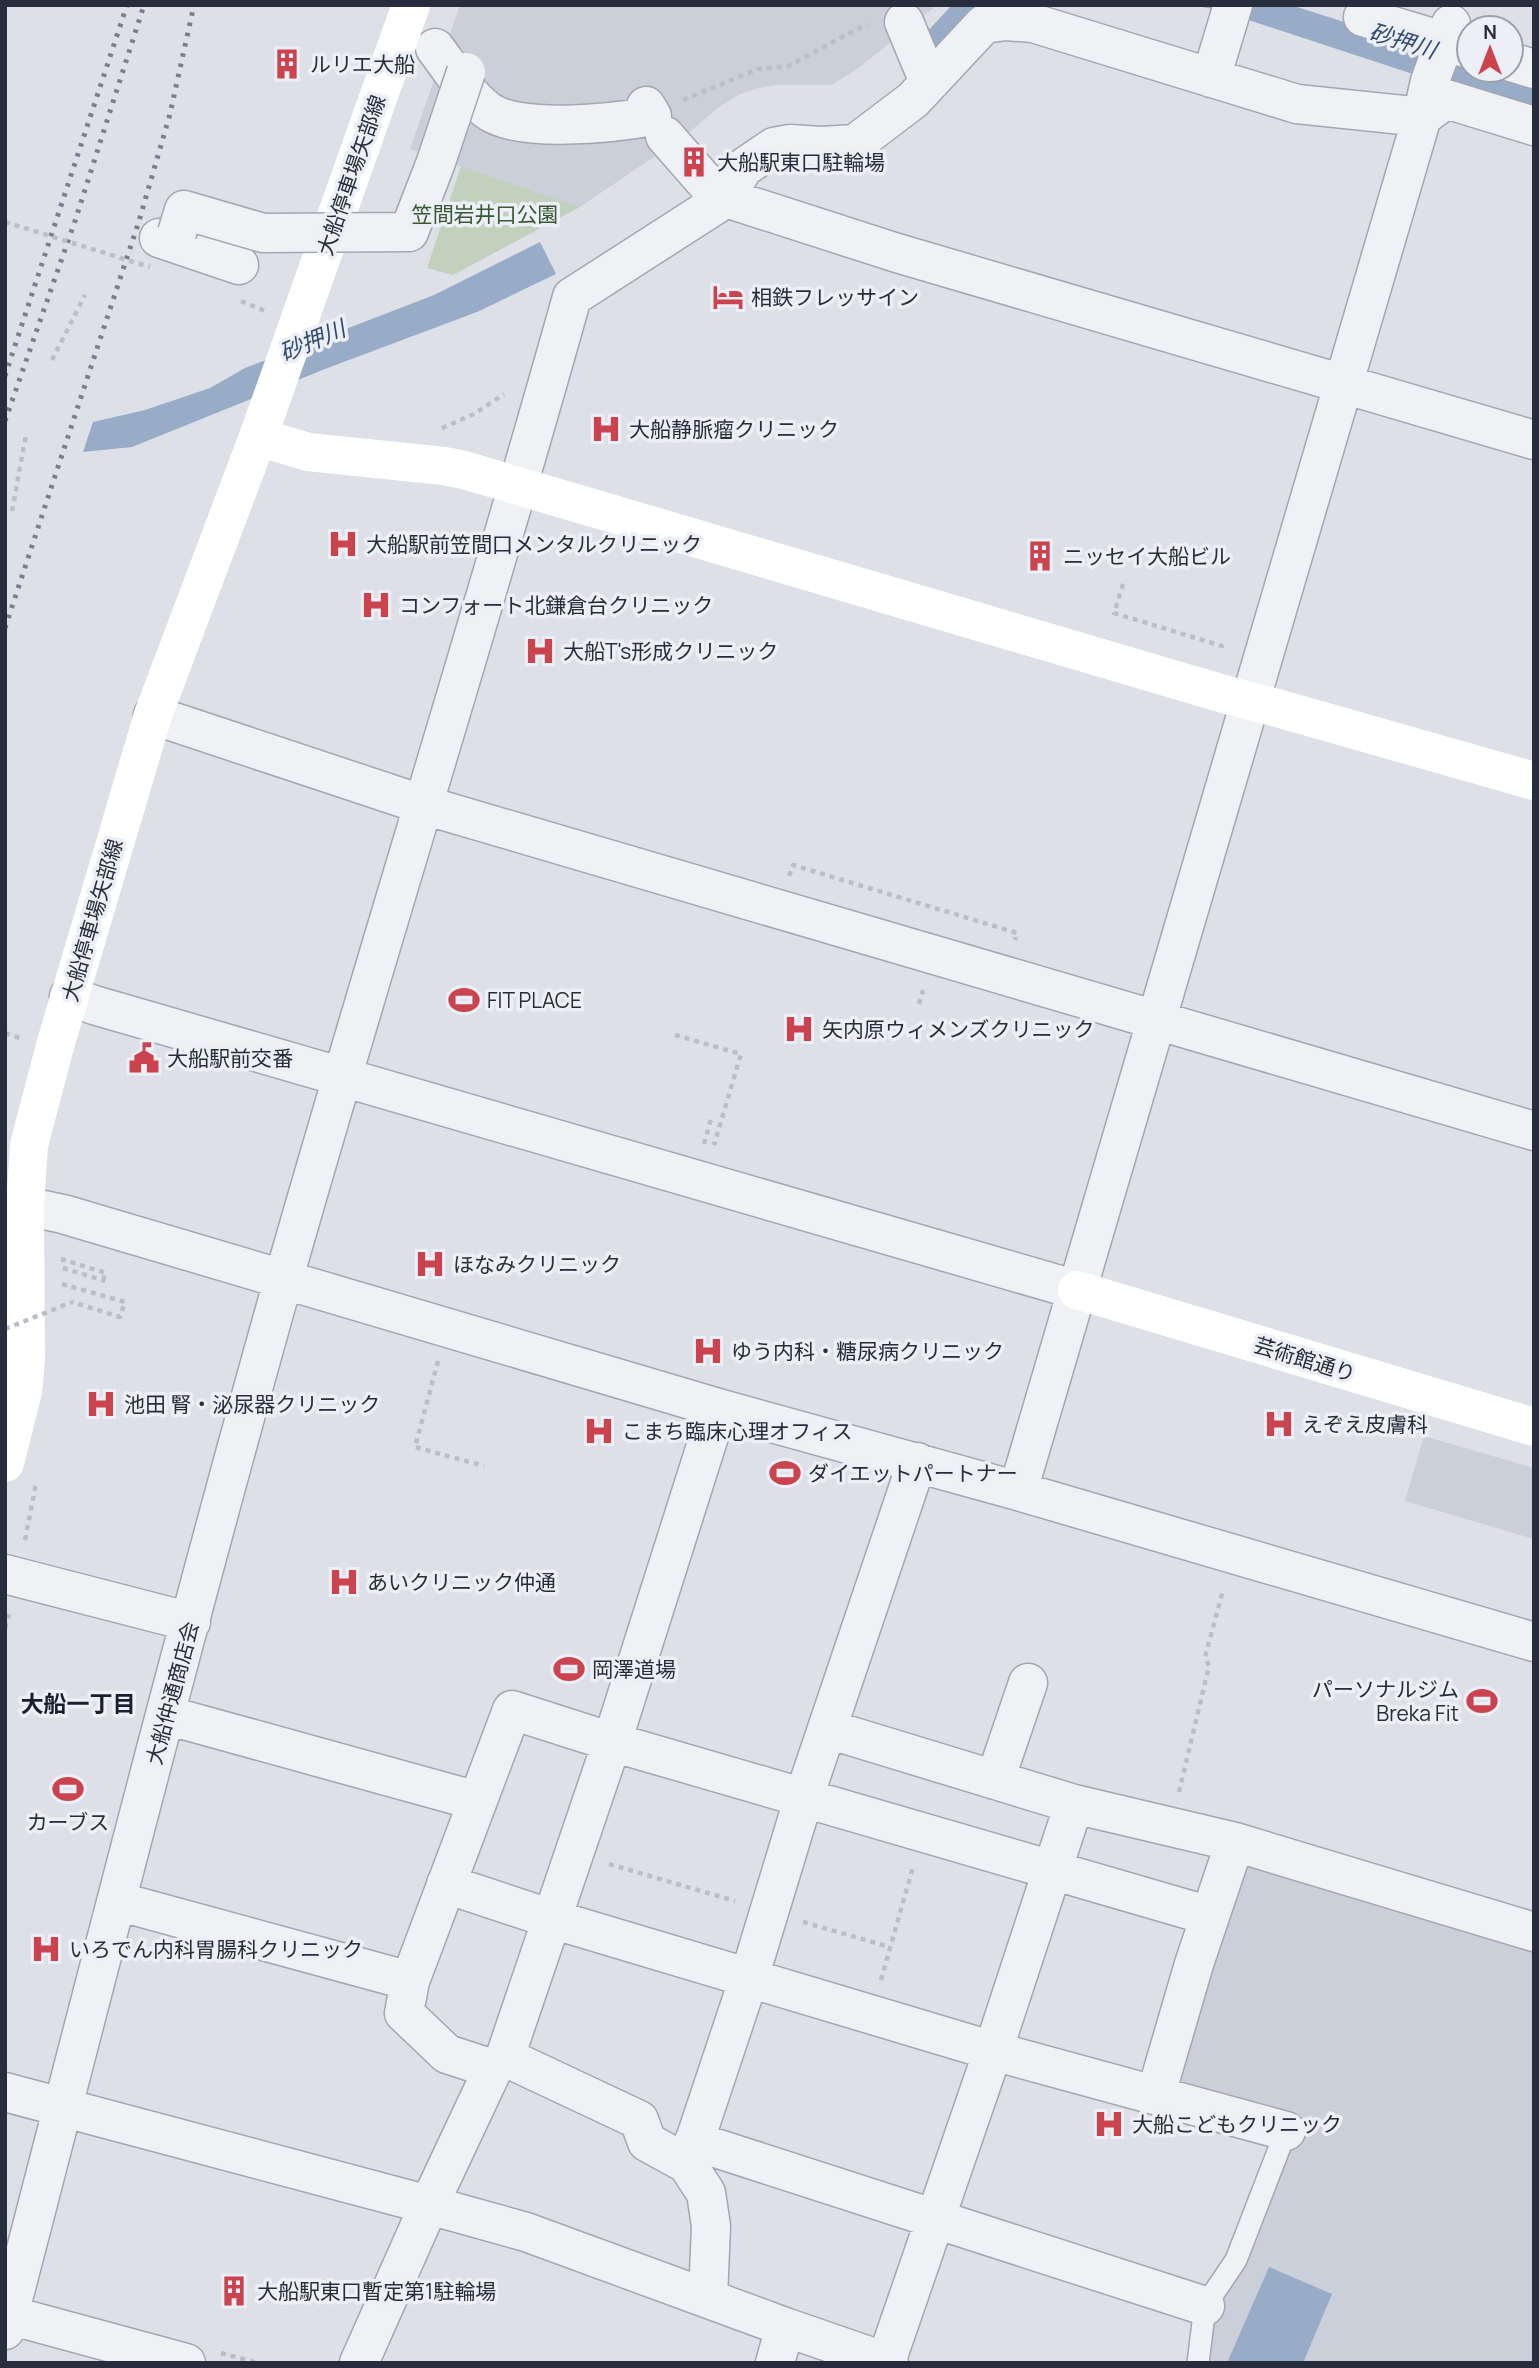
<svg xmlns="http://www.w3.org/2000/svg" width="1539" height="2368" viewBox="0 0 1539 2368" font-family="Manrope,'Noto Sans JP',sans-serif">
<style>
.built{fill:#cbcfd9}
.green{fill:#c2d1be}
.water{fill:#98acc7}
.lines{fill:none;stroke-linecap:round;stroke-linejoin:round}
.lane-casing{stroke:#a3a7b1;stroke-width:24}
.street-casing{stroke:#a3a7b1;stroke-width:41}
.path{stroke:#bcbec5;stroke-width:4.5;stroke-dasharray:5 5;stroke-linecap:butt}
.lane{stroke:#f0f1f5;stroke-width:21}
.street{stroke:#f0f1f5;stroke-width:38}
.secondary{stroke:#fff;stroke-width:38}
.rail{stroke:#777f90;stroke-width:5;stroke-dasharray:3.5 7;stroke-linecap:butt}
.street-bridge-casing{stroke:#a3a7b1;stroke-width:41;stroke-linecap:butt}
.path-bridge{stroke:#bcbec5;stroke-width:4.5;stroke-dasharray:5 5;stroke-linecap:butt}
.street-bridge{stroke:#f0f1f5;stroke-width:38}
.labels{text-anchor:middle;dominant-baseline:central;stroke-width:7;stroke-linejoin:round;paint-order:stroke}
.poi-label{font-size:21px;fill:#272d3d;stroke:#eceff5;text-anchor:start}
.street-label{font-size:21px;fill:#272d3d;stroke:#eceff5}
.park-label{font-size:21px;fill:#395835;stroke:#eceff5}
.water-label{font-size:23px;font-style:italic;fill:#324970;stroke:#eceff5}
.neighbourhood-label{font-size:23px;font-weight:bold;fill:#191f2e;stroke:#eceff5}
</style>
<rect width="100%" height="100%" fill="#dde0e7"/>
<path class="built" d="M 460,5 L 937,5 L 856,70 L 831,85 L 776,85 L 758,88 L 740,94 L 719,107 L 686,135 L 580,207 L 410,149 Z
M 1424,1436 L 1534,1468 L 1534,1539 L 1405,1501 Z
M 1252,1860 L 1534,1942 L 1534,2363 L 1205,2363 L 1215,2301 L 1295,2120 L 1180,2086 L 1174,2073 L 1238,1869 Z"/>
<path class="green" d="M 461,166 L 580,207 L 453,275 L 427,268 Z"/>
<path class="water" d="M 952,5 L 990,5 L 937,62 L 925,34 Z
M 1192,5 L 1291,5 L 1469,62 L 1469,70 L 1495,70 L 1534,83 L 1534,114 L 1218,10 Z
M 540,242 L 556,274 L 477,312 L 325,369 L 132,447 L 83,452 L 93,422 L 145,410 L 210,388 L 245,368 L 434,295 Z
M 1269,2267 L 1332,2294 L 1303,2363 L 1227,2363 Z"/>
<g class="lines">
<g class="lane-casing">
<path id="lane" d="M 1198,2363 L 1205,2306 L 1236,2260 L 1286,2131"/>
</g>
<g class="street-casing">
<path id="street" d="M 1363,17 L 1469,49
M 904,22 L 929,82
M 435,48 C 451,69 466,94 487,110 C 517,134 615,123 652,116 L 646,106
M 1511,62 L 1534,69
M 1211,78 L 1233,5
M 665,136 L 707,184 L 726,198 L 897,253 L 1534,440
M 159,238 L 239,265
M 153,715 L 424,805 L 1534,1131
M 69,996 L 94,1005 L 1077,1290
M 25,1206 L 63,1214 L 718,1408 L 1018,1491 L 1422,117 L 1430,81 L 1451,24
M 718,1408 L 612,1742 L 505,2057 L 493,2069 L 429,2205 L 526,2232 L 785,2327 L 775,2363
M 1018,1491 L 1534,1642
M 5,1574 L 191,1622
M 166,1715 L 477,1801
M 828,1729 L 1074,1804 L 1235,1842 L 1534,1932
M 995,1780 L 1028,1683
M 446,1884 L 552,1919 L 993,2051 L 1286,2131
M 117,1901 L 410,1981
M 505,2057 L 639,2120 L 647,2142 L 687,2164
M 493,2069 L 447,2054 L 404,2013 L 410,1981 L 512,1710 L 612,1742 L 1210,1916
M 5,2092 L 429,2205 L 359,2363
M 1156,2094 L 1194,1964 L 1235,1842
M 694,2141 L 1205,2306
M 708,2298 L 711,2226 L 706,2193 L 687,2164 L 749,1978 L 804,1797 L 917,1462
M 9,2315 L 186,2363
M 785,2327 L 889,2363
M 5,2330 C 97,1977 186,1624 285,1274 C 378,947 481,623 572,297 L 726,198 L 743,168 L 774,147 L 790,144 L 821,146 L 855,144 L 913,100 L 984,24 L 1005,21 L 1033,23 L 1297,104 L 1422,117 L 1446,99 L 1534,126
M 886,2362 L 993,2051 L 1074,1804"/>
</g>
<path class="path" d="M 683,100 L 758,69 L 788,66 L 867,24
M 241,301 L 265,311
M 52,360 L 85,295
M 442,428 L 474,414 L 504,394
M 12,511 L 26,435
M 1123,584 L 1114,613 L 1222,646 L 1228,645
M 789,876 L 793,865 L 1017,933 L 1015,940
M 919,1004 L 923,990
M 5,1033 L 20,1038
M 675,1035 L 741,1054 L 714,1145
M 704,1144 L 712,1115
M 61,1259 L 106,1273 L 103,1280
M 63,1268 L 105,1281
M 62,1284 L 125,1302 L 120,1317 L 72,1302
M 438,1361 L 415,1447 L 484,1466
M 25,1540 L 36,1484
M 5,1628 L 9,1614
M 1179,1792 L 1209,1666 L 1205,1657 L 1223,1590
M 609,1864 L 735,1901
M 803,1922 L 890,1947
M 881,1980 L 913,1867
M 221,2353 L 258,2363"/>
<use href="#lane" class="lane"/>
<use href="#street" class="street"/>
<path class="secondary" d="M 258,437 L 308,452 L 444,466 L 464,470 L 1227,695 L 1277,708 L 1534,781
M 1077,1290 L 1534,1427
M 5,1463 L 23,1391 L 26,1360 L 25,1206 L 29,1145 L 55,1046 L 153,715 L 258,437 L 411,5"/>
<path class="rail" d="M 5,376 L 127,5
M 5,421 L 75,221 L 144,5
M 5,628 L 139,221 L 170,114 L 194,5"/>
<g class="street-bridge-casing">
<path id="street-bridge" d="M 177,233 L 184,210 L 263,233 L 409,232 L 436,162 L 466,72"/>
</g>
<path class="path-bridge" d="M 5,222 L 150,267
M 5,1329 L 72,1302"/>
<use href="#street-bridge" class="street-bridge"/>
</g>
<defs>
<g id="building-bare" transform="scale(2.415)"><path d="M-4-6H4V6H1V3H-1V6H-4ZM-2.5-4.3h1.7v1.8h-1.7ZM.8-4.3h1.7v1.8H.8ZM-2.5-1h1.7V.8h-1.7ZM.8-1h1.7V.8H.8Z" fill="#cb434e" stroke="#eceff5" stroke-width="2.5" paint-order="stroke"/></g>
<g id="hotel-bare" transform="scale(2.415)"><path d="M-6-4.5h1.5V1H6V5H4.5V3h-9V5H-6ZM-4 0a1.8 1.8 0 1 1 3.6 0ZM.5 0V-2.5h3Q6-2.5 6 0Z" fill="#cb434e" stroke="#eceff5" stroke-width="2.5" paint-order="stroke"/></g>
<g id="hospital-bare" transform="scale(2.415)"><path d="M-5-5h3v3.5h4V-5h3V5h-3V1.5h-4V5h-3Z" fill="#cb434e" stroke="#eceff5" stroke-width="2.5" paint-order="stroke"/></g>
<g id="stadium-bare" transform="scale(2.415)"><path d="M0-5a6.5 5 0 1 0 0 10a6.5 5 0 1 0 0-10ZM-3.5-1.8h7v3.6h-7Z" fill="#cb434e" stroke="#eceff5" stroke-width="2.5" paint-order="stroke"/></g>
<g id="civic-bare" transform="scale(2.415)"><path d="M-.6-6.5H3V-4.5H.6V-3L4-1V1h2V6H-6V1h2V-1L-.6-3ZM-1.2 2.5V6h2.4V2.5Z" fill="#cb434e" stroke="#eceff5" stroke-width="2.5" paint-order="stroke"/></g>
</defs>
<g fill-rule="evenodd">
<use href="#building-bare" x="287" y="64"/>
<use href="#building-bare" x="694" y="162"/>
<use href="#hotel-bare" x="728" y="297"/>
<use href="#hospital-bare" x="606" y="429"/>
<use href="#hospital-bare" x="343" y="544"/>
<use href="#building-bare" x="1040" y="556"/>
<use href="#hospital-bare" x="376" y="605"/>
<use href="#hospital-bare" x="540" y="651"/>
<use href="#stadium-bare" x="464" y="1000"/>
<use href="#hospital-bare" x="799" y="1029"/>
<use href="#civic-bare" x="144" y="1058"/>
<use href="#hospital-bare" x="430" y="1264"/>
<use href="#hospital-bare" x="708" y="1351"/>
<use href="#hospital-bare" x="101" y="1404"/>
<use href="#hospital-bare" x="1279" y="1424"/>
<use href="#hospital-bare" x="599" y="1431"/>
<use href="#stadium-bare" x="785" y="1473"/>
<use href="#hospital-bare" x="344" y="1582"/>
<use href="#stadium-bare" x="569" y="1669"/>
<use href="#stadium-bare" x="1482" y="1701"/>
<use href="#stadium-bare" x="68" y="1789"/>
<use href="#hospital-bare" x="46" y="1949"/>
<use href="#hospital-bare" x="1109" y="2124"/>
<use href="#building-bare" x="234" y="2291"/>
</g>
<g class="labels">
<g class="poi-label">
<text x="310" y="64">ルリエ大船</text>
<text x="717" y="162">大船駅東口駐輪場</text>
<text x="751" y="297">相鉄フレッサイン</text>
<text x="629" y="429">大船静脈瘤クリニック</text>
<text x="366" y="544">大船駅前笠間口メンタルクリニック</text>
<text x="1063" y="556">ニッセイ大船ビル</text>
<text x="399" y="605">コンフォート北鎌倉台クリニック</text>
<text x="563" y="651">大船T's形成クリニック</text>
<text x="487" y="1000">FIT PLACE</text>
<text x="822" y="1029">矢内原ウィメンズクリニック</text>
<text x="167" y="1058">大船駅前交番</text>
<text x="453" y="1264">ほなみクリニック</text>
<text x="731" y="1351">ゆう内科・糖尿病クリニック</text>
<text x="124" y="1404">池田 腎・泌尿器クリニック</text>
<text x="1302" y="1424">えぞえ皮膚科</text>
<text x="622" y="1431">こまち臨床心理オフィス</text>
<text x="808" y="1473">ダイエットパートナー</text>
<text x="367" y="1582">あいクリニック仲通</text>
<text x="592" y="1669">岡澤道場</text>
<text x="1459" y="1689" text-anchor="end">パーソナルジム<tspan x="1459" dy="24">Breka Fit</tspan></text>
<text x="68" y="1822" text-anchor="middle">カーブス</text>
<text x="69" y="1949">いろでん内科胃腸科クリニック</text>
<text x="1132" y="2124">大船こどもクリニック</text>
<text x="257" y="2291">大船駅東口暫定第1駐輪場</text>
</g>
<g class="street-label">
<text transform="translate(351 175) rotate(-71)">大船停車場矢部線</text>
<text transform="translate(92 920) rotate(-74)">大船停車場矢部線</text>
<text transform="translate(1305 1359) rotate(17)">芸術館通り</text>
<text transform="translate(172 1693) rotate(-75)">大船仲通商店会</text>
</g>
<g class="park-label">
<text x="485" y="214">笠間岩井口公園</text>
</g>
<g class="water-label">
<text transform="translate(1403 40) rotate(17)">砂押川</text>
<text transform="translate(312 340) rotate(-23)">砂押川</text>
</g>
<g class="neighbourhood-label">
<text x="78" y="1703">大船一丁目</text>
</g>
</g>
<rect width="1539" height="2368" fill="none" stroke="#272d3d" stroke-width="14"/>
<g transform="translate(1490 49)"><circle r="33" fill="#eceff5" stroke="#9da1ab" stroke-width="2"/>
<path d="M0-5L12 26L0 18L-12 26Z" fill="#cb434e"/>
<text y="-10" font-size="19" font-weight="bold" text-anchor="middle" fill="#272d3d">N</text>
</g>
</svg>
